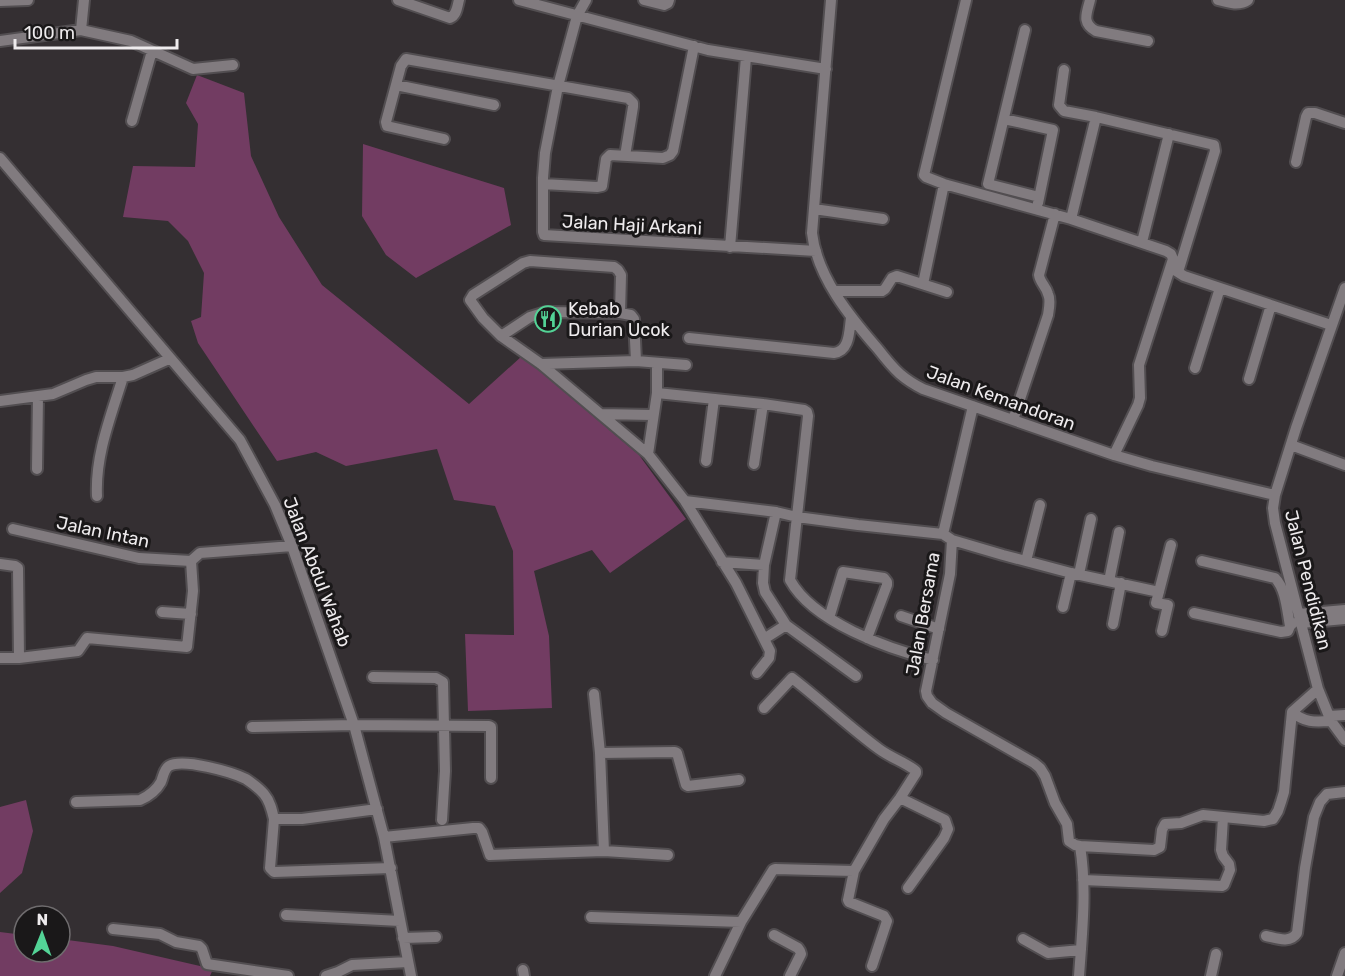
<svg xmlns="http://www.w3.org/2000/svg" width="1345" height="976" viewBox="0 0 1345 976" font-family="Rubik,sans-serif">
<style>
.green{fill:#723c62}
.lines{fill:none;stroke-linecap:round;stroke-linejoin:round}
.street-casing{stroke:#524e51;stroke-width:14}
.street{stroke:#817b7f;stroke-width:10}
.labels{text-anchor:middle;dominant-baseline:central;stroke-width:6;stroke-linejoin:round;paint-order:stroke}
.street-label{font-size:18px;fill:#eeebed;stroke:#1a1819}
.poi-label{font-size:18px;fill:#eeebed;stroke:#1a1819;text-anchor:start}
</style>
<rect width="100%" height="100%" fill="#342f32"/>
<path class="green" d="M 197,75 L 244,93 L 251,156 L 279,217 L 322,285 L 469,404 L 522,356 L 639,455 L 686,519 L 610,573 L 592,550 L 534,571 L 549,636 L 552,708 L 468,711 L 465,634 L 514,635 L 513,551 L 495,506 L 454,500 L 437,449 L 346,466 L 316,452 L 277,461 L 198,343 L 191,321 L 201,317 L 204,273 L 188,241 L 168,221 L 123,217 L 133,166 L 195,167 L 198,124 L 186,103 Z
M 363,144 L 504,188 L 511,225 L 416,278 L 386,255 L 362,216 Z
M 26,800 L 33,831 L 22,873 L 0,893 L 0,807 Z
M 0,932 L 24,935 L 24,952 L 60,952 L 60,939 L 113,946 L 213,969 L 210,976 L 0,976 Z"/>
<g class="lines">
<g class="street-casing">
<path id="street" d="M 398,0 L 450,18 C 457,15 457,7 459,0
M 519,0 L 708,50 L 826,69
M 586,0 L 577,16 L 558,86 L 545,153 L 543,178 L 543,232 L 544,235 L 816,251
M 644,0 L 664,5 L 668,3 L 669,0
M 831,0 L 812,233 C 817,277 850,317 878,349 C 885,358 892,367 900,374 C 907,380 915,385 923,389 L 1114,455 L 1152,466 L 1275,495
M 966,0 L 924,175 L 926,177 L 944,184 L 1071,219 L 1166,251 L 1171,254 L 1173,259 L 1139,365 L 1140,398 L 1138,405 L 1114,455
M 1090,0 C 1087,13 1081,23 1096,31 L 1148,41
M 1218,0 C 1229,3 1239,6 1248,0
M 0,1 L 28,0
M 81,30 L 84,0
M 1025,30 L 988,184 L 1039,197
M 0,41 L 81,30 L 131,41 L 193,69 L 233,65
M 1064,70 L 1059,105 L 1064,111 L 1096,117 L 1214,145 L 1215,151 L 1178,272
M 396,85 L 494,105
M 1004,119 L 1053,130 L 1038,203
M 132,121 L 152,51
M 444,139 L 387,126 L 386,122 L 401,66 L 406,59 L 628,98 L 633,103 L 633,107 L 625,156
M 0,158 L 240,440 L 275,505 L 292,546 L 354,725 L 384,837 L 411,976
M 1296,162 L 1306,117 L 1308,113 L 1315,113 L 1345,123
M 543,184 L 597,187 L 602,186 L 606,159 L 610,155 L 663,158 L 670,155 L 673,151 L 694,46
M 814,209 L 883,219
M 1071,219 L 1096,117
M 1142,242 L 1169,134
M 730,247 L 746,57
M 1173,269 L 1184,276 L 1331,325
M 923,284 L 944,184
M 1345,288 L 1296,428 L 1275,495 L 1273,508 L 1275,523 L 1318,689 L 1331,721 L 1345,740
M 834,291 L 882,291 L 885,289 L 892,278 L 897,276 L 947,292
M 620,313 L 621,275 L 618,270 L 614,267 L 530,261 L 523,263 L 473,295 L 470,300 L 483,318 L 501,336 L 541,364 L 648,454 L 685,501 L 736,583 L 770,651 L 769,658 L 757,673
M 501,336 L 530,317 L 546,312 L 620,313 L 631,315 L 634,319 L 636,361
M 689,338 L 834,353 C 850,351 849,331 851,318
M 541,364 L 636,361 L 686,365
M 1195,368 L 1220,288
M 1249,379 L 1271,305
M 657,393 L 763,404 L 804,410 L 807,412 L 808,416 L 790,580 C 813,622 888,649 933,660
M 0,401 L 53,394 L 86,380 L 96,377 L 123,377 L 133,375 L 169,359
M 601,414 L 652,415
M 1013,420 L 1048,315 C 1049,308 1051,300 1048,294 C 1046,286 1040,283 1039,275 L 1055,214
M 1291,445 L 1345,465
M 648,454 L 657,393 L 657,363
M 706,461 L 714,399
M 754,464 L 763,404
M 37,469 L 38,396
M 97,496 C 95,455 111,416 123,377
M 685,501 L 776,512 L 797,517 L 858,525 L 943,534 L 952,540 L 1003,555 L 1071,573 L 1159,592
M 776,512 L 764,565 L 763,583 L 765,592 L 786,625 L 856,676
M 13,529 L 139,558 L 191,561 L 200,553 L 292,546
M 943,534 L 973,406
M 952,540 L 950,574 L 926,691 L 927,696 L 932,703 L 946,713 L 1034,763 L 1040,768 L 1045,776 L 1055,803 L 1067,824 L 1069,841 L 1075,845 L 1080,846 C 1087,889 1082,933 1079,976
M 1026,561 L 1040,505
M 1202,561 L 1275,578 C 1286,589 1287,611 1290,626
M 722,562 L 764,565
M 0,564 L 15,566 L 18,568 L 19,658 L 78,651 L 87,638 L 187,647 L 193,591 L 191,561
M 1079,574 L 1091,519
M 1109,581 L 1119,532
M 1063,607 L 1071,573
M 162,612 L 191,614
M 1194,613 L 1281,632 L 1288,631 L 1290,626 L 1293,623
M 1299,614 L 1345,610
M 901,616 L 939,629
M 829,618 L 843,572 L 884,578 L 887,582 L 887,585 L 867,638
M 1301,623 L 1345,619
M 1113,624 L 1121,583
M 1162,631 L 1168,605 L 1156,603 L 1171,545
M 764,639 L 786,625
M 0,658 L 19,658
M 373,677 L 436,678 L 443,682 L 445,771 L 442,820
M 594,694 L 600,753
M 1292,712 C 1305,723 1315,722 1331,721
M 1329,716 L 1345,715
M 252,727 L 354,725 L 489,726 L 491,727 L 491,778
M 900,798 L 945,820 L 948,829 L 944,838 L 908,888
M 76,802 L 140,800 C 149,796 156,791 161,782 C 163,777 164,769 169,766 C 183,758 232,772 246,779 C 252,783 259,788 264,794 C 270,801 272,810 274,819 L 302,819 L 377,809
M 274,819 L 270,868 L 274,872 L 391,868
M 384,837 L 473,828 L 479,828 L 482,832 L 490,855 L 604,851 L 668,855
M 1080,846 L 1154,850 L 1160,847 L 1162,830 L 1165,824 L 1181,823 L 1203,815 L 1264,821 L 1273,819 L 1278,811 L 1281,802 L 1284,792 L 1292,712 L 1318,689
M 604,851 L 600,753 L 675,752 L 677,753 L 686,785 L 688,786 L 739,780
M 854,871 L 848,900 L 849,902 L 884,916 L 887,921 L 872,966
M 1083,880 L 1222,886 L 1224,885 L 1230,870 L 1229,864 L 1223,856 L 1221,850 L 1223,818
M 286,915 L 400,921
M 591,917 L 741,922 L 773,870 L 775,869 L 854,871 L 884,819 L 900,798 L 916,773 L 916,771 C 905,762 891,758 879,749 C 849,727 822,701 792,678 L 764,708
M 113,929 L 160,934 L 176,942 L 199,946 L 202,949 L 207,964 L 288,976
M 774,935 L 798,948 L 800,951 L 801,954 L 790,976
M 1266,936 C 1276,938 1290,944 1297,933 L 1305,868 L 1314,817 L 1320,802 L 1327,794 L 1345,792
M 403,938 L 436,937
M 1023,939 L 1048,953 L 1081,950
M 523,970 L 524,976
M 326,976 L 338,972 L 352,965 L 408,962
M 715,976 L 741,922
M 1211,976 L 1216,954
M 1337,976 L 1345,953"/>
</g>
<use href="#street" class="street"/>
</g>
<defs>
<g id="restaurant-ring" transform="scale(1.35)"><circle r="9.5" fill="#1a1819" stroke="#53d396" stroke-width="1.5"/><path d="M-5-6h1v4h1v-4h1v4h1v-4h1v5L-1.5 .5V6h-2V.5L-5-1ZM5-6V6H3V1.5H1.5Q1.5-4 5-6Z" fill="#53d396"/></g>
</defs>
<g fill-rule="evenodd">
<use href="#restaurant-ring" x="548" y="319"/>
</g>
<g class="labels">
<g class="street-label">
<text transform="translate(632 225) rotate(3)">Jalan Haji Arkani</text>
<text transform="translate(1001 398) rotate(20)">Jalan Kemandoran</text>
<text transform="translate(103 532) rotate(12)">Jalan Intan</text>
<text transform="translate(317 572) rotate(69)">Jalan Abdul Wahab</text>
<text transform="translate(1308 580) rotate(76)">Jalan Pendidikan</text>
<text transform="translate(923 614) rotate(-80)">Jalan Bersama</text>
</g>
<g class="poi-label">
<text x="568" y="309">Kebab<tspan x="568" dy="21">Durian Ucok</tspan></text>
</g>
</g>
<g transform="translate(42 934) rotate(1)"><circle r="28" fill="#1a1819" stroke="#6f6c6e" stroke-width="1.5"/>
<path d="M0-4.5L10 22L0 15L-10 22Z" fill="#53d396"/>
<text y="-9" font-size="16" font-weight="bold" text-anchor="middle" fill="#eeebed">N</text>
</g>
<path d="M15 39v9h162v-9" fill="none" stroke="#eeebed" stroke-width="3"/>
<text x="24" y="39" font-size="18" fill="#eeebed" stroke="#1a1819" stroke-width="4.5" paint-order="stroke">100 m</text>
</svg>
